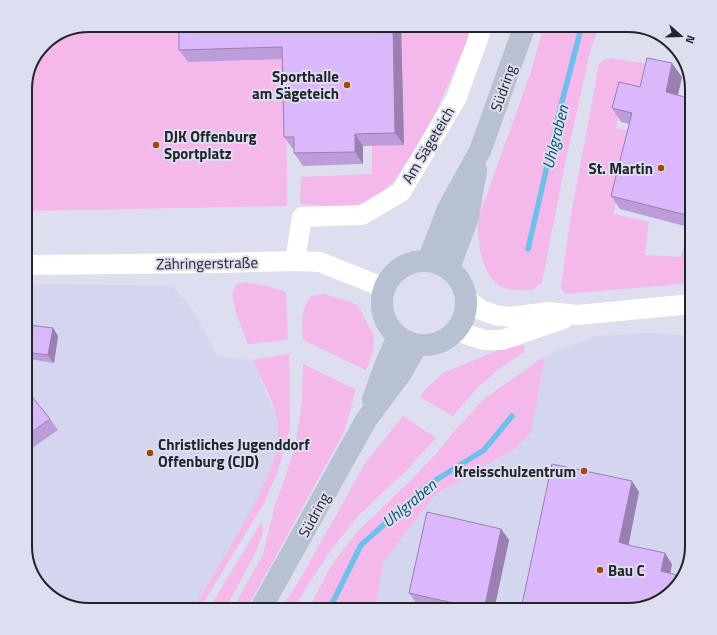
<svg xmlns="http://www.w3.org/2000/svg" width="717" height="635" viewBox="0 0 717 635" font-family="'Titillium Web',sans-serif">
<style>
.built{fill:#d4d5ee}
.green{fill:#f4b8ea}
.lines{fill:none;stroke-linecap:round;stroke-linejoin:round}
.stream{stroke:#6fbfeb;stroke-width:5.5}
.street{stroke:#fff;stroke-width:20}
.secondary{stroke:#b8c1d1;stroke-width:22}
.wall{fill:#bc9dd9}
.shaded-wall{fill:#9980b0}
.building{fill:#dbb7fc;stroke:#9980b0}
.poi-dot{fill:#a74505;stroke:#dddeef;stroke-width:1.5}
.labels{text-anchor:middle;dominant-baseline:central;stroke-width:4;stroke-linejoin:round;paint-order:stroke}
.poi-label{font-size:15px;font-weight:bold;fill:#23232a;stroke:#dddeef;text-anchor:end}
.street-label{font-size:15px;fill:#23232a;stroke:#dddeef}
.water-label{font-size:16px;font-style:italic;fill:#0d4e6c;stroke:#dddeef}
.rim{fill:none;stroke:#23232a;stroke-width:2}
</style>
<rect width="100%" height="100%" fill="#dddeef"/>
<path class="built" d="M 25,284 L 172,286 L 193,310 L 218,357 L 253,360 L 277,419 L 278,437 L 271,468 L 259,498 L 206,588 L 192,610 L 89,610 L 44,591 L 25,550 Z
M 650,333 L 692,336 L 692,550 L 673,591 L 628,610 L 375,610 L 383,562 L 436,494 L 514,449 L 536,404 L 545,356 L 596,336 Z"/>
<path class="green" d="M 89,25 L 286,25 L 287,206 L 25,211 L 25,85 L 47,41 Z
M 401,25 L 471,25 L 467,42 L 434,116 L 419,144 L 393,182 L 373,199 L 351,208 L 300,204 L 301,177 L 372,174 L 372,146 Z
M 544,25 L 600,25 L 591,48 L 565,164 L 542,282 L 533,290 C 525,290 513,291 505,288 C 481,280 477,240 478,219 L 531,72 Z
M 611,58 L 654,65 L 648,95 L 625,90 L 616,128 L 634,132 L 613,214 L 649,222 L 645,255 L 681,257 L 687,233 L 692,234 L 692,283 L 565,294 L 561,288 L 570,220 L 599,64 L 606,59 Z
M 244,282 L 267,286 L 286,292 L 288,340 L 248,344 L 236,313 L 232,294 L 236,285 Z
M 324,294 L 345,300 L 358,305 L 374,336 L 373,352 L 366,370 L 303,340 C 302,322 300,311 311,296 Z
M 525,345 L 524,352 L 499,369 L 478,387 L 453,416 L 420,397 L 423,392 L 443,373 L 501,349 Z
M 289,354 L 290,428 L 278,471 L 264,503 L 199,610 L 192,610 C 206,588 219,565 233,542 C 251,511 285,456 277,419 C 273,399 261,379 253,360 Z
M 545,356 L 531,432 L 514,449 L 436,494 L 383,562 L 375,610 L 308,610 L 331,566 L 357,532 L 412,479 L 435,455 L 457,428 L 485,398 Z
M 303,364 L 356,390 L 344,432 L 246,610 L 232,610 L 263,554 L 275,505 L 283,484 L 295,446 L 302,402 Z
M 403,416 L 436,438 L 407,470 L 359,515 L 334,546 L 309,583 L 293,610 L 280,610 L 302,576 L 366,462 Z
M 262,521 L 263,533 L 257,549 L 225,610 L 208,610 Z"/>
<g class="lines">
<path class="stream" d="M 528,249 L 561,105 L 582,25
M 329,610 L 361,545 L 428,485 L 484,450 L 512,416"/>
<path class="street" d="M 295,261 L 302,217 L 362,215 L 401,192 L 456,99 L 478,39 L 482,25
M 25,265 L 220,263 L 295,261 L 320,262 L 385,288
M 467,300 L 481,310 L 495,315 L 511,317 L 548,312 L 578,315 L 692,304
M 456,331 L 484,340 L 502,340 L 563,319"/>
<path class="secondary" d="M382 303a42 42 0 1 1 84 0a42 42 0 1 1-84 0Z
M 428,261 L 448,209 L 480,151 L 525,25
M 449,268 L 468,217 L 476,170
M 373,400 L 385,366 L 398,336
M 260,610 L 366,420 L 401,373 L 417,345"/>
</g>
<path class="wall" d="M 401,25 L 404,145 L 363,146 L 363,164 L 303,166 L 294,153 L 294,149 L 293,149 L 284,137 L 283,59 L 188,62 L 179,50 Z
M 682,77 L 678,96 L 692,99 L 692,228 L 620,209 L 611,196 L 629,124 L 621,122 L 612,108 L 640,87 Z
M 25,306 L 33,314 L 31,325 L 53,328 L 58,336 L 54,363 L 29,359 L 25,354 L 25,342 L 27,330 L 25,330 Z
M 25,388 L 50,419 L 58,430 L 25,453 Z
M 501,529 L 509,540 L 494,610 L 443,610 L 417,604 L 409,593 Z"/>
<path class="shaded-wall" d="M 393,25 L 401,25 L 404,145 L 395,133 Z
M 672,63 L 682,77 L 675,106 L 666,92 Z
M 355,134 L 363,146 L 363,164 L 355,152 Z
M 692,208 L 692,219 L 690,216 Z
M 28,306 L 33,314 L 30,331 L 25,323 Z
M 53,328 L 58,336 L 54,363 L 48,355 Z
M 632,481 L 639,492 L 627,553 L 619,542 Z
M 501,529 L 509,540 L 494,610 L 484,610 Z
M 665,553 L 672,564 L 669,582 L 661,571 Z"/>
<path class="building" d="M 179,25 L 393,25 L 395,133 L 355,134 L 355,152 L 294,153 L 294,137 L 284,137 L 282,47 L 179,50 Z
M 647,58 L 672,63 L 666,92 L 692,99 L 692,208 L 690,216 L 611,196 L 632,113 L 612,108 L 619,82 L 640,87 Z
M 25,306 L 28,306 L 25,322 Z
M 28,325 L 53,328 L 48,355 L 25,352 L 25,342 Z
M 25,388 L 50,419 L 25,437 Z
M 552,464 L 632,481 L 619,542 L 632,546 L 665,553 L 661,571 L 680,576 L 673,591 L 628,610 L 523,610 L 521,609 Z
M 427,512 L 501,529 L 484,610 L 409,593 Z"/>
<g class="poi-dot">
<circle cx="347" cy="85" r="4"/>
<circle cx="156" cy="145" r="4"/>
<circle cx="661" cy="168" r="4"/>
<circle cx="150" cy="453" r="4"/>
<circle cx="584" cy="471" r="4"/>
<circle cx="600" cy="570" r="4"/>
</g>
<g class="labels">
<g class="poi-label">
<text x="339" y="76">Sporthalle<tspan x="339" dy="17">am Sägeteich</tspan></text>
<text x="164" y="136" text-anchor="start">DJK Offenburg<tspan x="164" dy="17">Sportplatz</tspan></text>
<text x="653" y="168">St. Martin</text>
<text x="158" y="444" text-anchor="start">Christliches Jugenddorf<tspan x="158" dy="17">Offenburg (CJD)</tspan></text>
<text x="576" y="471">Kreisschulzentrum</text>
<text x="608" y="570" text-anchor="start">Bau C</text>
</g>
<g class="street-label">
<text transform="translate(503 88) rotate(-70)">Südring</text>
<text transform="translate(428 145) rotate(-59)">Am Sägeteich</text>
<text transform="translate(207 263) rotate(-1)">Zähringerstraße</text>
<text transform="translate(314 515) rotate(-61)">Südring</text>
</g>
<g class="water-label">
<text transform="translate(555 137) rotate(-76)">Uhlgraben</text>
<text transform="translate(409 503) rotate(-40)">Uhlgraben</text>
</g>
</g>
<path d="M0 0H717V635H0ZM89 32H628A57 57 0 0 1 685 89V546A57 57 0 0 1 628 603H89A57 57 0 0 1 32 546V89A57 57 0 0 1 89 32Z" fill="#dddeef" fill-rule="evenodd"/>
<path class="rim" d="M89 32H628A57 57 0 0 1 685 89V546A57 57 0 0 1 628 603H89A57 57 0 0 1 32 546V89A57 57 0 0 1 89 32Z"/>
<g transform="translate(681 36) rotate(110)" stroke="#dddeef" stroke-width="3" paint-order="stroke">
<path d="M0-3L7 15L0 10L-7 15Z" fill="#23232a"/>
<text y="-6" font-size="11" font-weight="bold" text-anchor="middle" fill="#23232a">N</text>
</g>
</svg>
